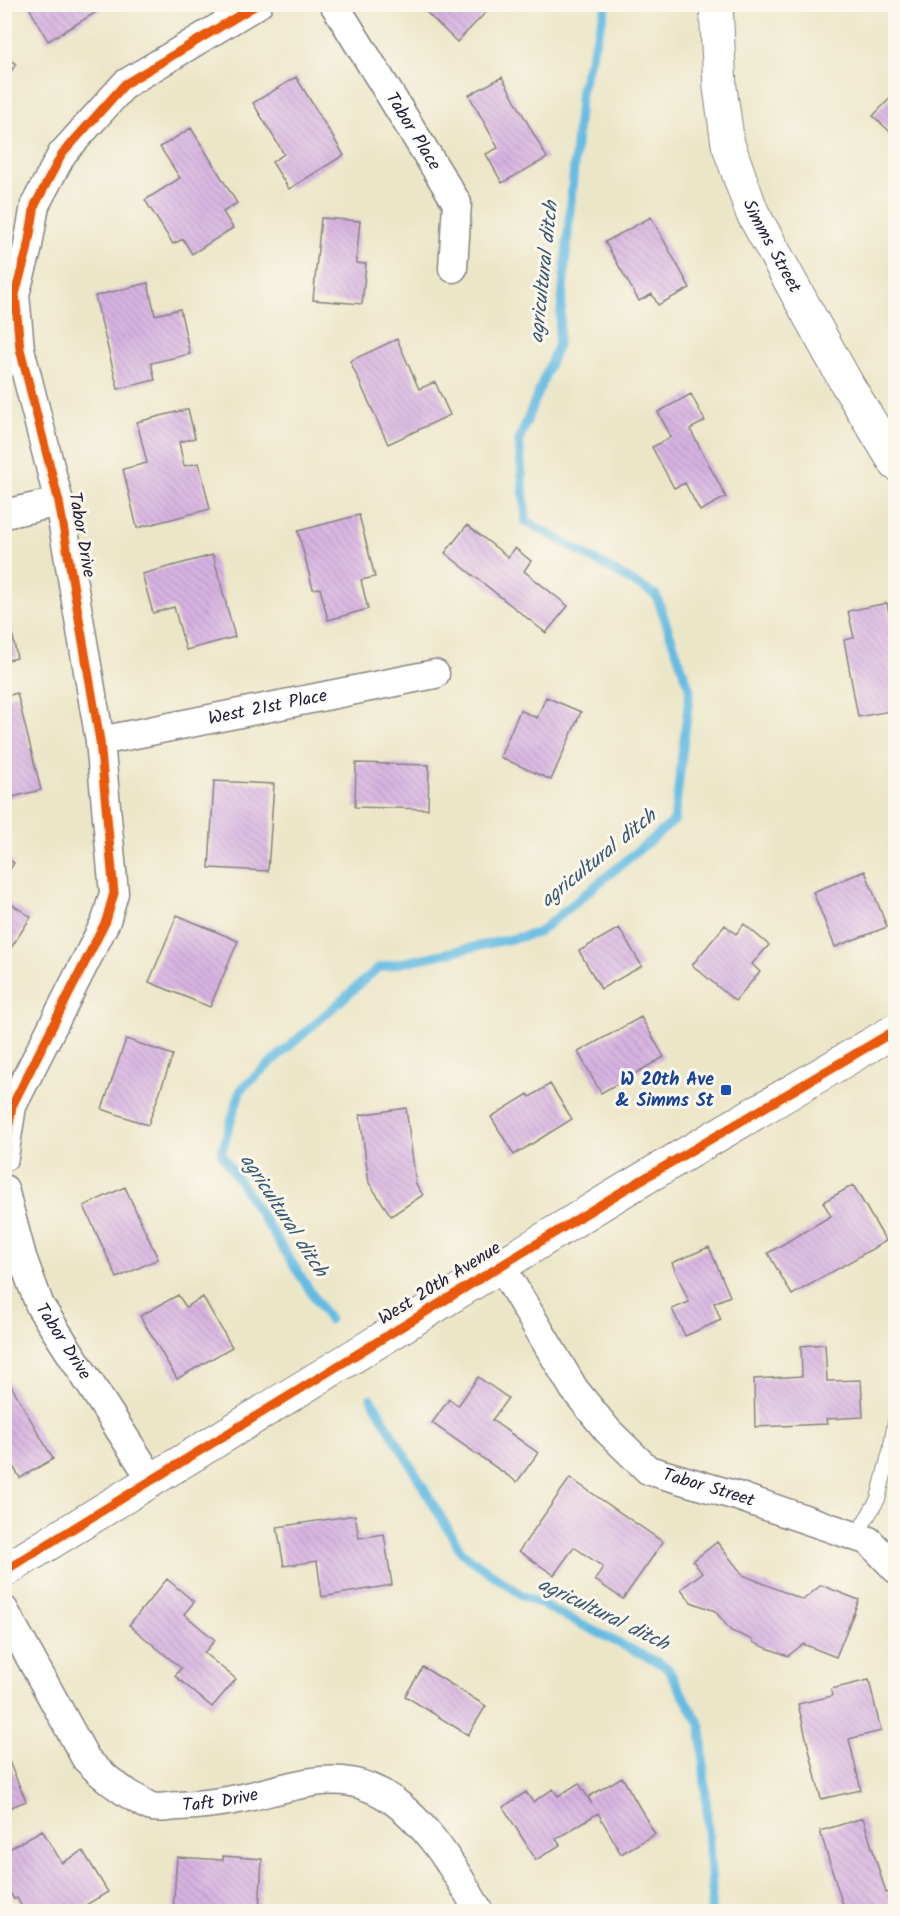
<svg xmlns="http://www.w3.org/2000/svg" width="900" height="1916" viewBox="0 0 900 1916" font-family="Kalam,sans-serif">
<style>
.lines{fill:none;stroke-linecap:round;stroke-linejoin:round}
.stream{stroke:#65bbe2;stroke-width:9}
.building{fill:url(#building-back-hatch)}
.lane-casing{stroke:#878482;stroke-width:16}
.street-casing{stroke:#878482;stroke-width:31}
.secondary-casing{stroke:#878482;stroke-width:35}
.lane{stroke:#fff;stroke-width:14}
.street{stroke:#fff;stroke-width:28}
.secondary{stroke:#fff;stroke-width:33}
.cycleway-casing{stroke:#fbf7ec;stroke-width:13}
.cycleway{stroke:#e8590c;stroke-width:9}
.transit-dot{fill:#1a4fb4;stroke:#fbf7ec;stroke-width:2}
.labels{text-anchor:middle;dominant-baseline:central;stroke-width:6;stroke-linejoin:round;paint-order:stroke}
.street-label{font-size:18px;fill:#22223b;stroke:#fbf7ec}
.transit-label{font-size:18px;font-weight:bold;fill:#164399;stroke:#fbf7ec;text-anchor:end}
.water-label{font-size:20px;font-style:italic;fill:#395875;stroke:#fbf7ec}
</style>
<defs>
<pattern id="building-back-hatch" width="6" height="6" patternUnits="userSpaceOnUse" patternTransform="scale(1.5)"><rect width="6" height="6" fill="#d7b2e1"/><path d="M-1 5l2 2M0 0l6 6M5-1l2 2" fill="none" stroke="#b899c2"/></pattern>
</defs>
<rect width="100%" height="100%" fill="#fbf7ec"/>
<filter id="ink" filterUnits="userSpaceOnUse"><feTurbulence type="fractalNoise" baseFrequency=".0167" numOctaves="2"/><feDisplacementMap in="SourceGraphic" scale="12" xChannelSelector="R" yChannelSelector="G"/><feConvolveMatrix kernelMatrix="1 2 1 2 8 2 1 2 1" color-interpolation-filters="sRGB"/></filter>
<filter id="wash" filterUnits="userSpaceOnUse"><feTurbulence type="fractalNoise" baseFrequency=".008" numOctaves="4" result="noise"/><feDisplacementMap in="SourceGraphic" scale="24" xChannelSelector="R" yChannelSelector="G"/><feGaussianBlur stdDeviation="1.35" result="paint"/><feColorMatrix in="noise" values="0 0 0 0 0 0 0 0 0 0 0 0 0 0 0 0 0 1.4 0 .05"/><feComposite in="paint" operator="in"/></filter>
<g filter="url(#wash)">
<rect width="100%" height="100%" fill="#ece6c8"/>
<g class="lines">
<path class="stream" d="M 329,1320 L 221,1153 L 241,1089 L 378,968 L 538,933 L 674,821 L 690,690 L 656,595 L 526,521 L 519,440 L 558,344 L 581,89 L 607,4
M 371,1398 L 462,1553 L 522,1595 L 667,1667 L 701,1726 L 712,1887 L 711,1912"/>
</g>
<g id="blocks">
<path class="building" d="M 27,4 L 110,4 L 48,41 Z
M 429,4 L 494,4 L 457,42 L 424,10 Z
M 4,56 L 16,64 L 4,82 Z
M 296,77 L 344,155 L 289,189 L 272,162 L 284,154 L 253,103 Z
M 502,77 L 547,158 L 502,183 L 486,154 L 498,148 L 469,95 Z
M 896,92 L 896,137 L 873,116 Z
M 191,128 L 237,203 L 223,212 L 233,228 L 192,254 L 183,239 L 173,244 L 145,200 L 180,178 L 160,147 Z
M 651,217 L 690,288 L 658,305 L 652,294 L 639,301 L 605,242 Z
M 321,218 L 360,221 L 356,263 L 366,264 L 362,304 L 313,300 Z
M 148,283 L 155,315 L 180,309 L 190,354 L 151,363 L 155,380 L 118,389 L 95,296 Z
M 397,339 L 419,389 L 435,382 L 450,415 L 388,444 L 350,361 Z
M 691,394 L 705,421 L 690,429 L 726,497 L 700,511 L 685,483 L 674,488 L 652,447 L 671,437 L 658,412 Z
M 188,409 L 195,438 L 179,442 L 184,466 L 199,463 L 210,509 L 137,528 L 123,469 L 147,463 L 137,422 Z
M 359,515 L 375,577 L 361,580 L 368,609 L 328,620 L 320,588 L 313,589 L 298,531 Z
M 467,525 L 508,557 L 515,548 L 531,561 L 524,571 L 568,606 L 546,633 L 445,553 Z
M 213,555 L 235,637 L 186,650 L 174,607 L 153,613 L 142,574 Z
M 887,603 L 896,649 L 896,710 L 858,717 L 844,640 L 854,638 L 848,611 Z
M 8,611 L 17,658 L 4,661 L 4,612 Z
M 17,693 L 41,790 L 4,799 L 4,697 Z
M 546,697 L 581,712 L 551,780 L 500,757 L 520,710 L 537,718 Z
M 356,763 L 429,765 L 428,809 L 355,807 Z
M 214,781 L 274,784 L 268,871 L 209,868 Z
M 4,857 L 14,863 L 4,878 Z
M 865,871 L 887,927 L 835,947 L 813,892 Z
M 4,899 L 31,917 L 7,954 L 4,953 Z
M 177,915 L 238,941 L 210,1007 L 149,982 Z
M 744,924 L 769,945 L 752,964 L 760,972 L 735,1001 L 692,965 L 725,925 L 736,934 Z
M 619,928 L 642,966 L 601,989 L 579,951 Z
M 641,1017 L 664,1057 L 601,1093 L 578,1052 Z
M 126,1039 L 173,1055 L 148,1125 L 102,1109 Z
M 550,1084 L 572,1119 L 514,1155 L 491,1117 L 528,1094 L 530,1097 Z
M 406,1108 L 416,1184 L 423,1195 L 391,1216 L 369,1183 L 360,1115 Z
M 853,1185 L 886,1241 L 792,1295 L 768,1253 L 831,1216 L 823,1202 Z
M 125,1187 L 158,1259 L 117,1278 L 84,1206 Z
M 709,1247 L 730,1296 L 714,1303 L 721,1320 L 685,1336 L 672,1309 L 689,1302 L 672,1263 Z
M 178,1295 L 186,1307 L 203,1297 L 232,1347 L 177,1379 L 140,1316 Z
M 825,1344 L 827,1381 L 861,1380 L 863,1417 L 826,1419 L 827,1424 L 755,1427 L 754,1379 L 802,1376 L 801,1346 Z
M 4,1373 L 53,1459 L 20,1478 L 4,1451 Z
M 478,1377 L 508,1398 L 492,1420 L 538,1453 L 517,1482 L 432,1423 L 449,1399 L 458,1406 Z
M 570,1478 L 663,1542 L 623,1599 L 595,1580 L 603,1567 L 574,1547 L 554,1575 L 519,1551 Z
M 355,1515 L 359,1538 L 384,1534 L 392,1585 L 322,1597 L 317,1561 L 284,1566 L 277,1527 Z
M 717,1542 L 743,1575 L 803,1600 L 821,1585 L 859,1600 L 836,1657 L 803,1644 L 788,1656 L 754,1643 L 751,1639 L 731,1631 L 715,1611 L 691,1602 L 681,1589 L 702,1573 L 693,1561 Z
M 167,1579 L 194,1602 L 184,1614 L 215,1640 L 204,1653 L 236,1679 L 212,1707 L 175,1676 L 181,1668 L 129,1625 Z
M 423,1667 L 486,1706 L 468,1735 L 405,1696 Z
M 869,1680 L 881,1731 L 849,1739 L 861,1790 L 821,1799 L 798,1704 L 832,1696 L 831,1689 Z
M 4,1750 L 26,1801 L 4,1810 Z
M 622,1777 L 655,1834 L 621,1854 L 598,1813 L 556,1839 L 560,1845 L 536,1860 L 503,1807 L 526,1792 L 533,1802 L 553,1789 L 558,1796 L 579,1783 L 592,1804 L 588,1797 Z
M 863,1818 L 886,1893 L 896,1890 L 896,1912 L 845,1912 L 820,1831 Z
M 42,1830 L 62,1863 L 83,1851 L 108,1892 L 74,1912 L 25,1912 L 17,1898 L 14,1899 L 4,1883 L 4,1852 Z
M 223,1856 L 262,1859 L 259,1912 L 173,1912 L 177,1857 L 223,1860 Z"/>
</g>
</g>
<g filter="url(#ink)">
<use href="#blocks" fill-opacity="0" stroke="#878482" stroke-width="1.5"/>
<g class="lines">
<g class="lane-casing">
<path id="lane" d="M 856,1536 L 878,1499 L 890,1451 L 896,1417"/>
</g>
<g class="street-casing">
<g id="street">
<path id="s1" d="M 334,4 L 457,203 L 453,268"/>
<path d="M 4,514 L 59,502"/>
<path id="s2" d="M 100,741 L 435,674"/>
<path d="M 4,1157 L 12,1106 L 106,921 L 114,893 L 100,741 L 59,502 L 20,349 L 15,294 L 27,251 L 35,205 L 62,154 L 125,84 L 258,4"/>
<path id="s3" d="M 4,1189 L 22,1257 L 40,1306 L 152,1480"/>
<path id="s4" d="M 501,1266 L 574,1389 L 608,1431 L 648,1470 L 737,1496 L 869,1541 L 896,1569"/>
<path id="s5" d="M 4,1610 L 86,1759 C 102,1776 119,1789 140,1801 C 143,1803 148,1806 152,1807 C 160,1809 171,1806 179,1806 C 199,1805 219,1803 238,1799 C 280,1791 327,1770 368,1787 C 418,1806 454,1867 479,1912"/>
</g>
</g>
<g class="secondary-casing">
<g id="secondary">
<path id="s6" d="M 716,4 L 720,88 L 728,144 L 752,212 L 847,384 L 896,464"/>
<path d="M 4,1571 L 621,1192 L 896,1030"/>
</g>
</g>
<use href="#lane" class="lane"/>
<use href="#street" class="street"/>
<use href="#secondary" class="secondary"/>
<g class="cycleway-casing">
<path id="cycleway" d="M 4,1157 L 12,1106 L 106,921 L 114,893 L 100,741 L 59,502 L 20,349 L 15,294 L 27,251 L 35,205 L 62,154 L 125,84 L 258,4
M 4,1571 L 621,1192 L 896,1030"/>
</g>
<use href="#cycleway" class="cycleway"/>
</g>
</g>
<rect class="transit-dot" x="720" y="1084" width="12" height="12" rx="3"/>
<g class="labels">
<g class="street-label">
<text stroke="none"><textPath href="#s1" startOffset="150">Tabor Place</textPath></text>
<text stroke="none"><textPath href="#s6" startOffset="252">Simms Street</textPath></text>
<text transform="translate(81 535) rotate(80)">Tabor Drive</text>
<text stroke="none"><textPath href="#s2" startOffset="171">West 21st Place</textPath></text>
<text transform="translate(440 1284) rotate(-32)">West 20th Avenue</text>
<text stroke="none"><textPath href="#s3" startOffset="165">Tabor Drive</textPath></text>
<text stroke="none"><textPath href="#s4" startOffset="316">Tabor Street</textPath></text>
<text stroke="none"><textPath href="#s5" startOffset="321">Taft Drive</textPath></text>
</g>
<g class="transit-label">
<text x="714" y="1080">W 20th Ave<tspan x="714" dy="21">&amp; Simms St</tspan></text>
</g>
<g class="water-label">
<text transform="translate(545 272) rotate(-84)">agricultural ditch</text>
<text transform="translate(599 859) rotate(-39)">agricultural ditch</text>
<text transform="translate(283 1216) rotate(57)">agricultural ditch</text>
<text transform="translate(603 1615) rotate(26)">agricultural ditch</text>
</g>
</g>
<rect width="900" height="1916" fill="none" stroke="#fbf7ec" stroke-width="24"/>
</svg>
